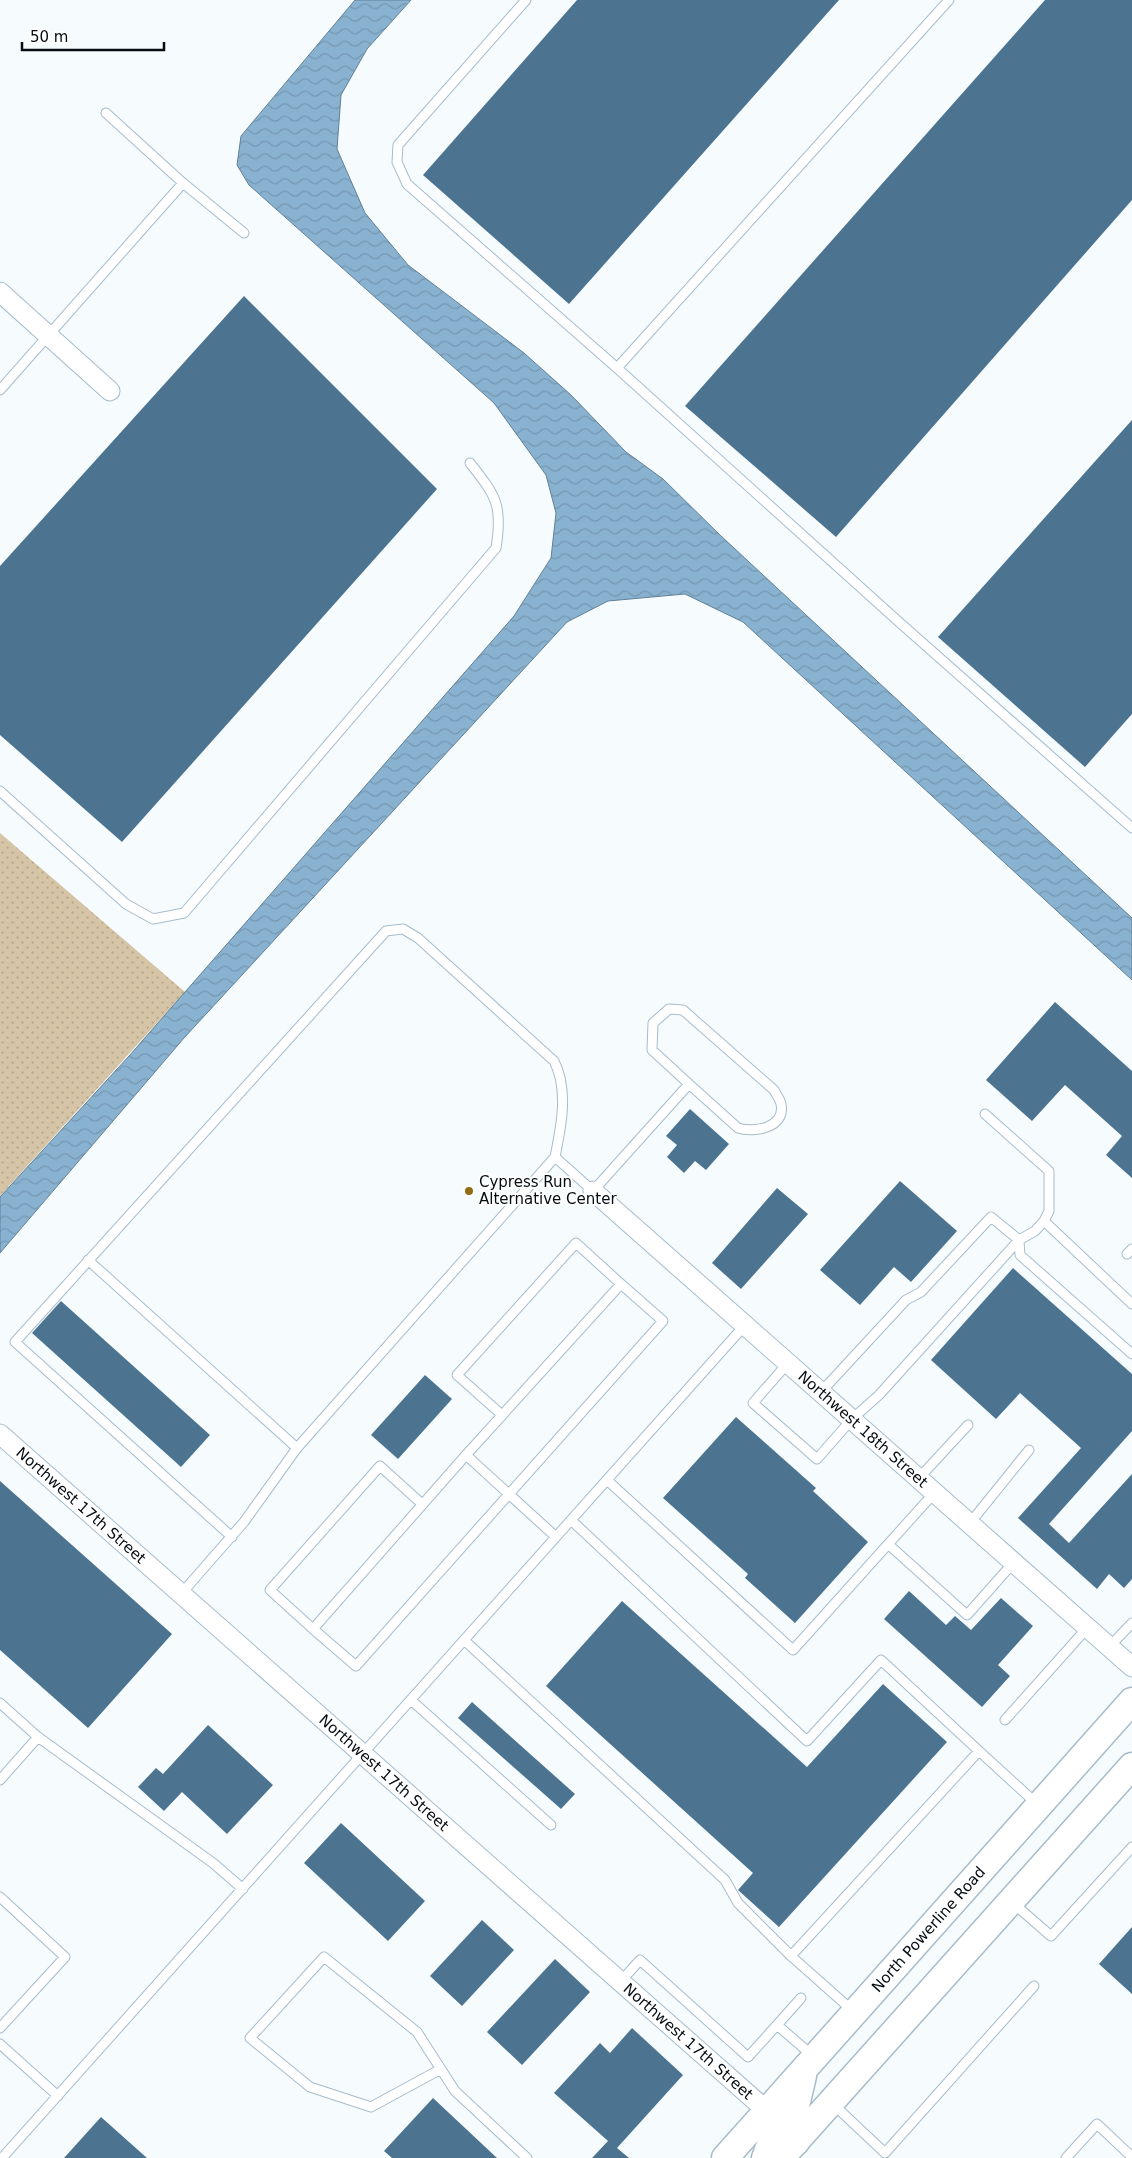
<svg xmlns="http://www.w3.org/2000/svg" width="1132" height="2158" viewBox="0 0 1132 2158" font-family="'DejaVu Sans',sans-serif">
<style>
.grass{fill:url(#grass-dots)}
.water{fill:url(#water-waves);stroke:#628097}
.building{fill:#4c7490}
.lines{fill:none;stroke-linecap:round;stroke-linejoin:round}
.lane-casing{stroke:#a6bccd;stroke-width:11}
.street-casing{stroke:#a6bccd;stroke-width:21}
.secondary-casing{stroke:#a6bccd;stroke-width:29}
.lane{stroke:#fff;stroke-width:9}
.street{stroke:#fff;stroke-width:19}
.secondary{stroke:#fff;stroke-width:26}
.poi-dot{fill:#926b13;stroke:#fff;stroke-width:2}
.labels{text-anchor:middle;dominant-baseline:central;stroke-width:4;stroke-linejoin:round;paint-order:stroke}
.poi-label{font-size:15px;fill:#060d12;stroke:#fff;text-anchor:start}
.street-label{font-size:15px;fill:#060d12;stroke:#fff}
</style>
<defs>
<pattern id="grass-dots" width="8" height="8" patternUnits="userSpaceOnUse" patternTransform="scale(1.25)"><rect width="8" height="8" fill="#d5c4a5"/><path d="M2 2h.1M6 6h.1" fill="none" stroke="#b5a78d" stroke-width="1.8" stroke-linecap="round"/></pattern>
<pattern id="water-waves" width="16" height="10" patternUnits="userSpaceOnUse" patternTransform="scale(1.25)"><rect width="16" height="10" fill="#89b2d0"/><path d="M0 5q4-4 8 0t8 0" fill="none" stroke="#7598b2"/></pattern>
</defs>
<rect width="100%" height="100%" fill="#f6fbfe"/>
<path class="grass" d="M 0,833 L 185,992 L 0,1196 Z"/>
<path class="water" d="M 355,0 L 411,0 L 367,49 L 341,95 L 337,149 L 365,213 L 408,265 L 524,353 L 571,395 L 626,452 L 663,479 L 720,535 L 1132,918 L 1132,980 L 743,622 L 685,594 L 608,601 L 567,622 L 184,1038 L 0,1253 L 0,1197 L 129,1056 L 514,616 L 551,558 L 556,513 L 546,475 L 494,403 L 249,185 L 237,165 L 241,136 Z"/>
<path class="building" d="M 577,0 L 839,0 L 569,304 L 423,175 Z
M 1045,0 L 1132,0 L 1132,200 L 836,537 L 685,406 Z
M 244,296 L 437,489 L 122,842 L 0,735 L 0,566 Z
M 1132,420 L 1132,714 L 1085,767 L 938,637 Z
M 1055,1002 L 1132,1071 L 1132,1178 L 1106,1155 L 1122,1136 L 1065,1085 L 1032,1121 L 986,1080 Z
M 690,1109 L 729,1144 L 706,1170 L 695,1161 L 684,1173 L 667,1157 L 677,1145 L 666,1136 Z
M 900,1181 L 957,1231 L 911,1282 L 894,1267 L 860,1305 L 820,1270 Z
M 777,1188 L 808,1214 L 741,1289 L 712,1263 Z
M 1013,1268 L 1132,1374 L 1132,1431 L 1049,1524 L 1069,1543 L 1132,1474 L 1132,1579 L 1124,1588 L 1109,1574 L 1097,1589 L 1018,1518 L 1081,1448 L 1020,1393 L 996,1419 L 931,1360 Z
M 61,1301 L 210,1435 L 181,1467 L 32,1333 Z
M 425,1375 L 452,1399 L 398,1459 L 371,1435 Z
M 736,1417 L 816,1488 L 813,1491 L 868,1542 L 795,1623 L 745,1578 L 748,1574 L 663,1498 Z
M 0,1481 L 172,1634 L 88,1728 L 0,1650 Z
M 909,1591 L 946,1625 L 955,1616 L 971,1630 L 1001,1598 L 1033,1626 L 998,1665 L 1010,1676 L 982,1707 L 884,1619 Z
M 622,1601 L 807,1767 L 883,1684 L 947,1742 L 779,1927 L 738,1890 L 753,1873 L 546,1686 Z
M 472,1702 L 575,1794 L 561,1809 L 458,1718 Z
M 208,1725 L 273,1785 L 227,1834 L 182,1792 L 164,1811 L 138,1787 L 156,1768 L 163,1774 Z
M 341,1823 L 425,1901 L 388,1941 L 304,1863 Z
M 482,1920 L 514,1950 L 462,2006 L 430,1976 Z
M 1132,1927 L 1132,1994 L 1099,1964 Z
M 555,1959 L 590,1992 L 522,2065 L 487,2032 Z
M 632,2028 L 683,2075 L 617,2148 L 629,2158 L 592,2158 L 608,2141 L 554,2093 L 600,2043 L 610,2053 Z
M 433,2098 L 497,2158 L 392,2158 L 384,2151 Z
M 101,2117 L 147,2158 L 64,2158 Z"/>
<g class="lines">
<g class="lane-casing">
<path id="lane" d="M 526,0 L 398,145 L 397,162 L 407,184 L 617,368 L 899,622 L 1132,828
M 106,113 L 183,183 L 244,233
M 617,368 L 949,0
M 0,390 L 183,183
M 0,791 L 126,904 L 153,919 L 184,913 L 496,548 C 503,505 496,496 470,463
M 985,1114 L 1049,1171 L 1049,1211 L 1044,1221 L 1132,1304
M 1127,1254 L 1132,1249
M 88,1260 L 297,1448
M 788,1363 L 753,1403 L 817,1459 L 852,1419 L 879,1395 L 1019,1240 L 1035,1231 L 1044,1221
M 821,1392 L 906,1300 L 921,1292 L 991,1217 L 1019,1240 L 1020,1255 L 1132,1354
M 502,1415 L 457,1375 L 576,1243 L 621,1284
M 466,1455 L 313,1629 L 356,1666 L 663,1321 L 621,1284 L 466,1455 L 556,1537
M 919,1478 L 968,1425
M 607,1480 L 793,1650 L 935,1492
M 571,1520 L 807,1741 L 881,1660 L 979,1751
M 970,1523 L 1029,1450
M 232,1537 L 15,1342 L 386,931 L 403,929 L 418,938 L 554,1061 C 569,1090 561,1127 555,1157
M 888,1544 L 967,1615 L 1014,1562
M 181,1594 L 244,1522 L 297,1448 L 555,1157 L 593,1191 L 689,1084 L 738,1128 C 754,1133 786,1128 781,1104 C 780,1099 776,1094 774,1090 L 683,1010 L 669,1009 L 653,1023 L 652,1050 L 689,1084
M 313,1629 L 270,1590 L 380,1466 L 422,1504
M 464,1640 L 725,1880 L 738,1903 L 791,1956
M 1109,1647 L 1132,1623
M 411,1700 L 551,1825
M 0,1703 L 38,1737 L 0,1780
M 1005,1720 L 1088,1627
M 38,1737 L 213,1863 L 243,1889
M 0,1897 L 65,1957 L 0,2028
M 1013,1903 L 1051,1936 L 1132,1847
M 621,1981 L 640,1960 L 748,2057 L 777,2025
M 801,1998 L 777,2025 L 813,2056
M 853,2011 L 791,1956 L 979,1751 L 1037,1804
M 0,2044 L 58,2096
M 441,2069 L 371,2107 L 310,2087 L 250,2038 L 324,1957 L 417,2032 L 455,2091 L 527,2158
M 833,2104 L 885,2153 L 1034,1986
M 2,2158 L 745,1325
M 1066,2158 L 1097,2124 L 1132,2157"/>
</g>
<g class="street-casing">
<g id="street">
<path d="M 0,292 L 110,391"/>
<path id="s1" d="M 593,1191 L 1132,1667"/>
<path id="s2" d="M 0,1434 L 767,2111"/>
</g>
</g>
<g class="secondary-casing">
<g id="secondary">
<path d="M 796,2142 L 792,2123 L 803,2076"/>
<path id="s3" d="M 725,2158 L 1132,1701"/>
<path d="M 765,2158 L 772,2139 L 767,2111"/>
<path d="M 781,2158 L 1132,1766"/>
</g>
</g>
<use href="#lane" class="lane"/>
<use href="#street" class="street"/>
<use href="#secondary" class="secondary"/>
</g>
<circle class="poi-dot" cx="469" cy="1191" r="5"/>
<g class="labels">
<g class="poi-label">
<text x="479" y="1182">Cypress Run<tspan x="479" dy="17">Alternative Center</tspan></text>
</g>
<g class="street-label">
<text stroke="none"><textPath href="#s1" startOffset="360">Northwest 18th Street</textPath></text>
<text stroke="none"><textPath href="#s2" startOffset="108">Northwest 17th Street</textPath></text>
<text stroke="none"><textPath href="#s2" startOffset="512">Northwest 17th Street</textPath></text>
<text stroke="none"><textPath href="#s3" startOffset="306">North Powerline Road</textPath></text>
<text stroke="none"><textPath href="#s2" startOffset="918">Northwest 17th Street</textPath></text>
</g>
</g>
<path d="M22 42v8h142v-8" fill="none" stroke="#060d12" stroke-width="2.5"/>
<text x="30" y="42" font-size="15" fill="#060d12" stroke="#ffffff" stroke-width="4" paint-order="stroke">50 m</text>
</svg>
